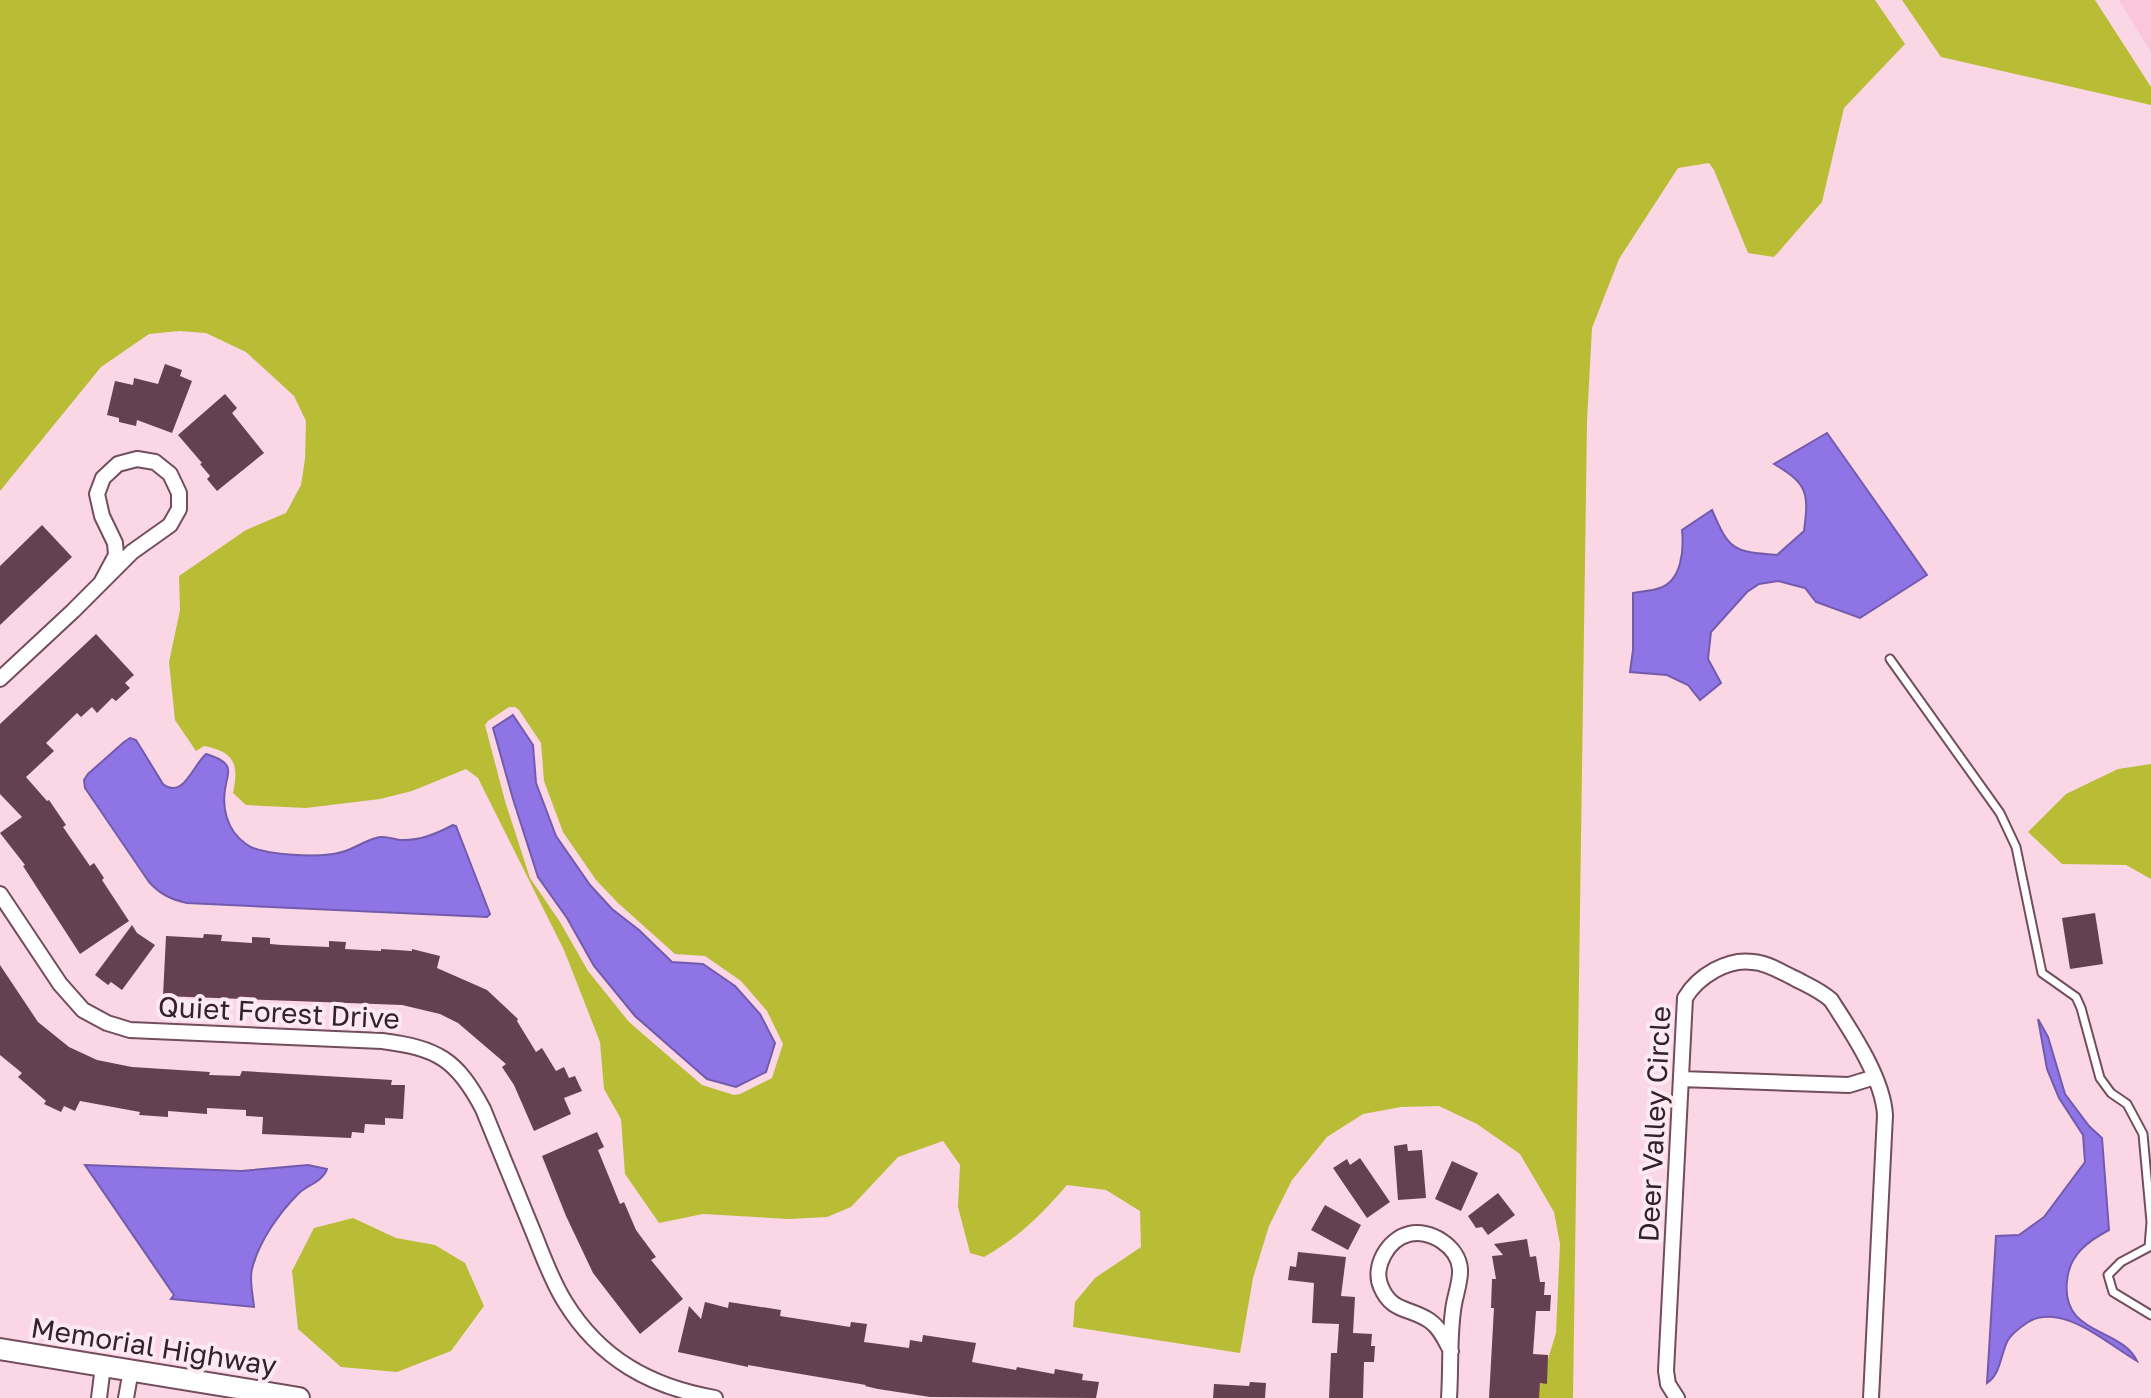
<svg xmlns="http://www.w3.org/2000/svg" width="2151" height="1398" viewBox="0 0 2151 1398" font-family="'Golos Text',sans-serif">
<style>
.built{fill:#fac6dc}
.green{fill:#b8bd35;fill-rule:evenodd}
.water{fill:#8e74e4;stroke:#735bac;stroke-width:2}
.building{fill:#644050}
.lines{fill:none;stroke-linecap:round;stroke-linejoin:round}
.lane-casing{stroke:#724d5d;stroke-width:11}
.street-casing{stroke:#724d5d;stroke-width:18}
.secondary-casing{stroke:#724d5d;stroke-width:24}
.lane{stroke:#fff;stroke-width:7}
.street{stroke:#fff;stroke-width:14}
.secondary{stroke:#fff;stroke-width:20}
.labels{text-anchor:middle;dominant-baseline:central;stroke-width:8;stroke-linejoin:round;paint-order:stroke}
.street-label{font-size:28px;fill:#332229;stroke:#fce9f1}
</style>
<rect width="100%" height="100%" fill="#fbd6e5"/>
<path class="built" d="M 2119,0 L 2151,0 L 2151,52 Z"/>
<path class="green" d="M 0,0 L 1875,0 L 1905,44 L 1844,108 L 1822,202 L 1774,257 L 1748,253 L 1714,170 L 1709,163 L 1678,168 L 1619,259 L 1592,328 L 1587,421 L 1573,1398 L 1536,1398 L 1556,1333 L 1560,1244 L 1554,1212 L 1520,1154 L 1477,1124 L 1439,1106 L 1401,1107 L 1363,1114 L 1327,1137 L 1292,1180 L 1269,1226 L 1253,1278 L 1240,1353 L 1073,1327 L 1075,1302 L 1095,1278 L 1141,1247 L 1140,1211 L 1106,1190 L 1067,1185 C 1040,1216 1019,1237 984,1257 L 970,1253 L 958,1207 L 960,1165 L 943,1141 L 898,1157 L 851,1207 L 827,1217 L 789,1219 L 703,1214 L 659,1223 L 625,1174 L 621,1119 L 604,1089 L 600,1042 L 564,950 L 478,778 L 466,769 L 412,791 L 380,799 L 306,808 L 246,805 L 233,793 C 239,764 235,752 204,746 L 196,751 L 175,720 L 169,662 L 180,610 L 179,576 L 246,530 L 286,513 L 301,485 L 305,459 L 306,421 L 294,396 L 246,352 L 206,333 L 179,331 L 149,334 L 101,367 L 0,491 ZM 509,707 L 515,707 L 519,710 L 541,743 L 544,781 L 563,832 L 596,880 L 618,903 L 675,954 L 705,956 L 741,981 L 767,1011 L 783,1044 L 772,1078 L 740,1094 L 734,1095 L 702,1085 L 629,1022 L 588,971 L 560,922 L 530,878 L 505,801 L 485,725 L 488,721 Z
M 1902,0 L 2095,0 L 2151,87 L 2151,105 L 1941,57 Z
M 2151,764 L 2151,879 L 2126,865 L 2062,864 L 2028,832 L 2066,794 L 2118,769 Z
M 353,1218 L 396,1238 L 435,1245 L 465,1263 L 484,1306 L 451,1351 L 397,1372 L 341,1367 L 298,1329 L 292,1271 L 314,1228 Z"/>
<path class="water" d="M 1827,433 L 1927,575 L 1860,618 L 1816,602 L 1805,588 L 1778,581 L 1759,584 L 1747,592 L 1711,632 L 1708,659 L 1721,683 L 1700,700 L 1688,685 L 1667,675 L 1630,672 L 1633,650 L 1633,593 C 1641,591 1652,591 1660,588 C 1682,580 1684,550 1682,530 L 1712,510 C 1729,550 1733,552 1777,555 L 1804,531 C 1809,493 1808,484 1774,464 Z
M 513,715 L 533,745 L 536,783 L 556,836 L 590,885 L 612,909 L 639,930 L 672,962 L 703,964 L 735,986 L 760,1014 L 775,1043 L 766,1072 L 736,1087 L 707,1079 L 635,1016 L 594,966 L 567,918 L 538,877 L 513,799 L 493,728 Z
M 130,738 L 136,740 L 163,784 C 183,800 193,765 206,754 C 213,756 223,759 227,766 C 230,771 227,778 226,784 C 221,806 226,830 246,844 C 261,856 323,858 342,852 C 354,849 364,841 376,838 C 384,835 392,839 400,840 C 419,841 436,834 453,825 L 456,826 L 490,914 L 487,917 L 187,903 C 170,899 160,894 149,882 L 85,788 L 84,780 L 88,774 L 124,742 Z
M 2038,1019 L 2048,1037 L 2065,1094 L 2089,1126 L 2102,1138 L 2109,1230 C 2088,1241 2069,1255 2067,1281 C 2061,1336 2121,1327 2137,1361 C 2106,1343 2056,1296 2021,1327 C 2016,1331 2011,1335 2008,1340 C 2000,1355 2001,1374 1987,1383 L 1996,1236 L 2019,1235 L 2044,1217 L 2085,1162 L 2083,1135 L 2059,1098 L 2047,1069 Z
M 85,1165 L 241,1171 L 308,1165 L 327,1169 C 323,1181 308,1185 299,1193 C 279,1213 259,1241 252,1269 C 249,1280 253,1295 254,1307 L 171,1299 L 174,1295 Z"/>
<path class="building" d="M 165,364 L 182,370 L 180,376 L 192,381 L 172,433 L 137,420 L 136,426 L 119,422 L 119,418 L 107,415 L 115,381 L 133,385 L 134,378 L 158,384 Z
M 225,394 L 237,408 L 232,413 L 264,453 L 217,491 L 207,479 L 210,476 L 200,464 L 202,463 L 178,435 Z
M 42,525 L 72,557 L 0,625 L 0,566 Z
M 96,634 L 134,675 L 125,683 L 130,688 L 116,701 L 112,698 L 97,713 L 92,707 L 81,717 L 77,713 L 46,743 L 54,751 L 26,777 L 47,801 L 49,800 L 66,825 L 63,827 L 90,866 L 94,863 L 104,878 L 102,880 L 129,921 L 80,954 L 23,866 L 25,865 L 0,833 L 22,817 L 0,794 L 0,724 Z
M 2095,913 L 2103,964 L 2070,969 L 2062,918 Z
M 132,925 L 137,933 L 155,945 L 122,990 L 111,982 L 108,985 L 95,975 Z
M 204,934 L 222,935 L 221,941 L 252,943 L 252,937 L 270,938 L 270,944 L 282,945 L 329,947 L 329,941 L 346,942 L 345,949 L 381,951 L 381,949 L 412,951 L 412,949 L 440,956 L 437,968 L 487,990 L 518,1019 L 517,1021 L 536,1052 L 542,1048 L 556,1071 L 564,1067 L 569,1078 L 575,1076 L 582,1091 L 564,1098 L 571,1114 L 534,1131 L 514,1085 L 502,1067 L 506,1064 L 458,1023 L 440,1014 L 402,1005 L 163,996 L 166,936 L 203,938 Z
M 0,965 L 38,1022 L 69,1047 L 97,1060 L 132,1067 L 210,1072 L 209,1075 L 240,1076 L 242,1071 L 392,1080 L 391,1085 L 405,1085 L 403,1119 L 385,1118 L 385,1125 L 365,1124 L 364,1133 L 352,1132 L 351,1138 L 262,1134 L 263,1117 L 246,1116 L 246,1110 L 207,1108 L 207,1114 L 168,1111 L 168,1117 L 139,1115 L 140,1112 L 80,1101 L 75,1111 L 64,1106 L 61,1112 L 44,1104 L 46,1101 L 18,1077 L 22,1073 L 0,1055 Z
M 597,1132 L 604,1147 L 598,1150 L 620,1204 L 624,1202 L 636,1230 L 656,1257 L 651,1260 L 683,1299 L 640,1334 L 593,1273 L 566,1216 L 542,1156 Z
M 1407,1144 L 1408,1151 L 1422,1150 L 1426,1198 L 1398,1200 L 1394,1146 Z
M 1360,1158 L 1390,1202 L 1367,1218 L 1333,1168 L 1347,1159 L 1350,1165 Z
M 1452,1161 L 1478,1173 L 1461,1211 L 1435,1199 Z
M 1498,1193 L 1515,1215 L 1488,1235 L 1482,1227 L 1476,1228 L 1468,1216 Z
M 1325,1205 L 1361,1225 L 1348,1250 L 1311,1230 Z
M 1527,1239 L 1530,1257 L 1536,1256 L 1540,1282 L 1545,1282 L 1544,1295 L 1551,1295 L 1550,1311 L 1536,1311 L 1533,1354 L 1548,1355 L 1547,1384 L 1540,1383 L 1539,1398 L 1489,1398 L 1494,1308 L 1491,1308 L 1492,1279 L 1496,1279 L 1492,1256 L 1503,1255 L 1494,1244 Z
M 1298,1252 L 1346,1257 L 1341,1296 L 1355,1297 L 1353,1333 L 1372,1334 L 1371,1346 L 1375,1346 L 1374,1362 L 1364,1362 L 1363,1398 L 1329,1398 L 1331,1353 L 1337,1353 L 1339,1324 L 1312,1323 L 1314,1283 L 1288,1280 L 1290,1266 L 1296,1267 Z
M 705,1302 L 728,1308 L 729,1302 L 781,1310 L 780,1316 L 850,1327 L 851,1322 L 867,1324 L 864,1342 L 909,1348 L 910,1340 L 922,1342 L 923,1335 L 976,1343 L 972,1362 L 1016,1370 L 1017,1367 L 1054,1374 L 1055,1369 L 1083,1374 L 1082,1380 L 1099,1382 L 1096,1398 L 930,1397 L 878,1389 L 865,1386 L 866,1385 L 771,1369 L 748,1365 L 748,1367 L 678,1352 L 689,1306 L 701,1319 Z
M 1250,1382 L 1266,1383 L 1265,1398 L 1213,1398 L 1214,1384 L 1249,1386 Z"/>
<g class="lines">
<g class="lane-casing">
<path id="lane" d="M 1890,659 L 2000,813 L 2016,847 L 2042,973 L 2076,997 L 2081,1008 L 2100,1078 L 2111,1093 L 2127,1104 L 2143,1134 L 2151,1222 L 2149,1247 L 2121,1262 L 2108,1275 L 2113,1292 L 2151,1315"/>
</g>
<g class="street-casing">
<path id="street" d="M 0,679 L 73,611 L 132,552 L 170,525 L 179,509 L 179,493 L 170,474 L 155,462 L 137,459 L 118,464 L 103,478 L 97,494 L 102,516 L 115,543 L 116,555 L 102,581
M 0,894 L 60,984 L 83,1010 L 107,1023 L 130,1030 L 382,1041 C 437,1048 457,1059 483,1109 C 499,1149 516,1189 532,1229 C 542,1253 551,1280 565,1302 C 600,1359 651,1387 715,1398
M 1681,1079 L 1849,1085 L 1875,1077
M 99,1398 L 103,1366
M 126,1398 L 131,1370
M 1449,1398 C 1451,1369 1449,1340 1453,1311 C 1454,1298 1461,1282 1460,1269 C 1458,1246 1430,1229 1409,1234 C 1388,1239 1372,1267 1381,1287 C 1392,1313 1410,1307 1430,1321 C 1440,1328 1445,1340 1451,1351
M 1677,1398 L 1668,1384 L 1666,1371 L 1685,998 C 1698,976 1728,958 1753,962 C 1768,963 1781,972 1794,978 C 1807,985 1820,990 1831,1000 C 1851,1031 1883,1078 1885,1115 L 1871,1398"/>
</g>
<g class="secondary-casing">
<path id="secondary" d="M 0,1349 L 299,1398"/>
</g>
<use href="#lane" class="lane"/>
<use href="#street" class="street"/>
<use href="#secondary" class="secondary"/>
</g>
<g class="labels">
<g class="street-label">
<text transform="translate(279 1012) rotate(3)">Quiet Forest Drive</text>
<text transform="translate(1654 1124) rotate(-87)">Deer Valley Circle</text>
<text transform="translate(154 1346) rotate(9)">Memorial Highway</text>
</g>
</g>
</svg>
